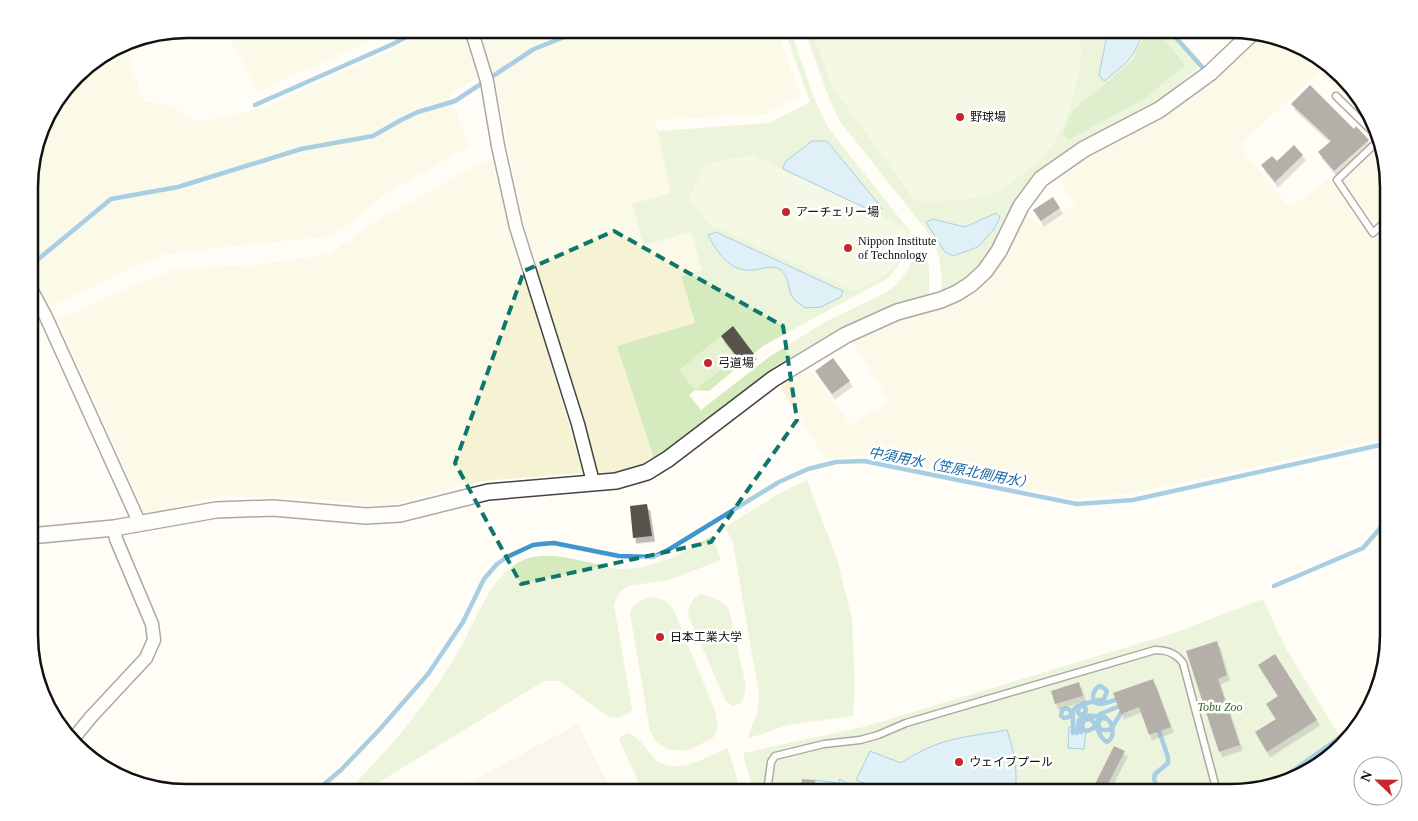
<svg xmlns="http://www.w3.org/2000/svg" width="1418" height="821" viewBox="0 0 1418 821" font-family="'Times New Roman','Noto Sans JP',serif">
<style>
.farmland{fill:#f6f3d4}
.green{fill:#d5ebbd}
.forest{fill:#b9dc9c}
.pitch{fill:#e6f2cf}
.plaza{fill:#f1ede2}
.water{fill:#b9e0f7;stroke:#3f96cf}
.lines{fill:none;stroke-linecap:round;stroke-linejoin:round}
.stream{stroke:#3f96cf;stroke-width:4.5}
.building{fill:#5a524d;filter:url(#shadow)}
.service-casing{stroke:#444;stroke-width:9}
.minor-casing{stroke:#444;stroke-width:15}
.tertiary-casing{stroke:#444;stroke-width:18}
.service{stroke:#fff;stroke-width:6}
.minor{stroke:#fff;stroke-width:12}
.tertiary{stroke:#fff;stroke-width:15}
.marked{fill:none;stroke:#0f766e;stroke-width:4;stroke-dasharray:10 6;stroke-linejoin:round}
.poi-dot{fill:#c4262e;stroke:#fff;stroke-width:2}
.labels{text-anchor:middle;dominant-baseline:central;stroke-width:5;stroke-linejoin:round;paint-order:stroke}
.poi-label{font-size:12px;fill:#111;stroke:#fff;text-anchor:start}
.park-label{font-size:12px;font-style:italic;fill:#2f6b1f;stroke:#fff}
.water-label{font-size:14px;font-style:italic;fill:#1768a6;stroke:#fff}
.rim{fill:none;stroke:#111;stroke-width:2.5}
</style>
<defs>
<filter id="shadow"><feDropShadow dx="3" dy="5.5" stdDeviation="0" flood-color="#0004"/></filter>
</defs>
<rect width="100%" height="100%" fill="#fffdf5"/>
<path class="farmland" d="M 227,29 L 397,29 L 259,91 L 225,31 Z
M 438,29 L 463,29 L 478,78 L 449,94 L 470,146 L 384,195 L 334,236 L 222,247 L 161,255 L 51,306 L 30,286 L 30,166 L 45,117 L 82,68 L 100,57 L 124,46 L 144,102 L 166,104 L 200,122 L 264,107 Z
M 478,29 L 776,29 L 801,96 L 765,114 L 656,120 L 671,194 L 643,245 L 692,232 L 702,270 L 681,276 L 695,323 L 655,461 L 644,466 L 614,474 L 597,474 L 523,222 L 495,78 Z
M 1259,36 L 1311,50 L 1368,107 L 1372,120 L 1319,72 L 1239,146 L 1290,208 L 1329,179 L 1373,240 L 1383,231 L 1389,239 L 1389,438 L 1133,493 L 1076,499 L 866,455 L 826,459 L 780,387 L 808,367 L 851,425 L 889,401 L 851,339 L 898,320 L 955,301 L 986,280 L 1001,258 L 1028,208 L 1039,227 L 1075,204 L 1054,174 L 1162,116 L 1212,82 Z
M 1380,146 L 1389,176 L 1389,213 L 1375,225 L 1343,180 Z
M 490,158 L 583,473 L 482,481 L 385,506 L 306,498 L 219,496 L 146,515 L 58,320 L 116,293 L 176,269 L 255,265 L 330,254 L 374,222 Z"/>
<path class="green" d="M 784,29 L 790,29 L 815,100 L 829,129 L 910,231 C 908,250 901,264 888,278 L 763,346 L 709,391 L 695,390 L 689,395 L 701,410 L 769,357 L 825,322 L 885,293 L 895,286 L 908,270 L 916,251 L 925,251 L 929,267 L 929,297 L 895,304 L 842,329 L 655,461 L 617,346 L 695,323 L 681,276 L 702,270 L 691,232 L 644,245 L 632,204 L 671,193 L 658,131 L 769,123 L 810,102 Z
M 804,29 L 1171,29 L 1203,64 L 1154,105 L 1064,154 L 1036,174 L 979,267 L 962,280 L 942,290 C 941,263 941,253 926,230 L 839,120 L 830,101 Z
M 807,480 L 837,559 L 852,619 L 855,689 L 853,716 L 788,725 L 747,739 L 757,713 L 759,695 L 733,543 L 725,527 L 780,493 Z
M 712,536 L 721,560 L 669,580 L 628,586 L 619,593 L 614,605 L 632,709 C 625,717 619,719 609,717 L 559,681 L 544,681 L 363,792 L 346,792 C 357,782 367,771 377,760 C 408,727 434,692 457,654 C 474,625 488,581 517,563 C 543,548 574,560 602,565 C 608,567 614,569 620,569 C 659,568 680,554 712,536 Z
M 700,594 C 713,596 720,600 729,609 L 746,686 L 744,697 L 740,704 L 732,706 L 725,700 L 688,615 C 689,605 691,600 700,594 Z
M 653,597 L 664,600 L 673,608 L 715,711 L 718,727 L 713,738 L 687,751 L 667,749 L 656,742 L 650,731 L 630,613 C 634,601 642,600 653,597 Z
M 1263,599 L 1285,647 L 1342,740 L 1311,771 L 1241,792 L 753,792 L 743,753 L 863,727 L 1174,633 Z
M 629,733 C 640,738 646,749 654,758 C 675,778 707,756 728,748 L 741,792 L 640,792 L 635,774 L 619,740 L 621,736 Z"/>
<path class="forest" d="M 1154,29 L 1156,29 L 1185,65 L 1146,98 L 1068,140 L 1063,134 L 1073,110 L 1132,61 L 1144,36 Z"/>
<path class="pitch" d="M 811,29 L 1079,29 C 1086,64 1073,107 1057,139 C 1048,155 1011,186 994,193 C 968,202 942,201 915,201 L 832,86 Z
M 752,155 L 904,227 L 907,231 C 902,268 886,277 854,291 L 710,224 L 688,200 L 704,164 Z
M 721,336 L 737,357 L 695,390 L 679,370 Z"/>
<path class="plaza" d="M 578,724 L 612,792 L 451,792 Z"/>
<path class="water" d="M 1106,29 L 1142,29 C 1138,56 1124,65 1104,81 L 1099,75 L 1106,40 Z
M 812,141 L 827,141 L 882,208 L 876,213 L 783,169 L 785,162 Z
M 996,213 L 1000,217 L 994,229 L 978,247 L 953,256 L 945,252 L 926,222 L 933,219 L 965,227 Z
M 716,232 L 843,291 L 841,297 L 821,307 L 805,308 C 802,305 796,302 793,298 C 787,290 790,277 781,270 C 772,264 764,269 754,270 C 731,273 717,253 708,235 Z
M 1069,727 L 1086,729 L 1084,749 L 1068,748 Z
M 1007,730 C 1014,751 1018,770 1015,792 L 813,792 L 815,780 L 839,783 L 839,779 L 849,784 L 865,786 L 866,784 L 856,780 L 870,751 L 901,763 C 909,758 917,753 926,749 C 950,737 980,735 1007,730 Z"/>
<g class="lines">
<path class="stream" d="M 1168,29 L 1204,69 L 1201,72
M 255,105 L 393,44 L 421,29
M 30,266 L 111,199 L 178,187 L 301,149 L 373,136 L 401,120 L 418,112 L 455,101 L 534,49 L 572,34 L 594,29
M 1274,586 L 1363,548 L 1389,518
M 1098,721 L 1100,714 L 1120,706
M 1081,732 L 1083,719 C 1090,716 1096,721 1094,728 L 1087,731 L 1084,730 L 1082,726 L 1084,720 L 1090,719 C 1099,725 1097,737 1107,742 C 1115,738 1114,724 1107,719 L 1103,718 L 1100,720 L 1098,724 L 1101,730 L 1109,730 L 1113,726 L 1122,711
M 1073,733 L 1073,713 C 1069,709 1067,707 1062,710 L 1061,716 L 1064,718 L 1069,717 C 1073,710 1076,703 1085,707 L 1086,710 L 1084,714 L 1080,715 L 1078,712 L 1079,707 L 1082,704 L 1104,699 L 1107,691 L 1101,686 L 1098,687 C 1094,690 1093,693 1093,698 C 1093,710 1114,700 1121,698
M 1077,733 L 1079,720 L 1084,715 L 1105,717
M 1280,780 L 1353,728 L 1369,709
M 315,792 L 341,770 L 380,729 L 428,674 L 463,622 L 484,579 L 497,564 L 507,557 L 533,545 L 541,544 L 554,543 L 619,556 L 653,557 L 668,550 L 779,482 L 808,469 L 836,462 L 864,461 L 1077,504 L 1133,500 L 1389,443
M 1159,792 L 1154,779 L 1155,774 L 1168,763 L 1168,757 L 1159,731"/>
</g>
<path class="building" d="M 1310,85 L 1354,129 L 1356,126 L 1369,140 L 1334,171 L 1318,152 L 1331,141 L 1291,104 Z
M 1294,145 L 1303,155 L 1275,182 L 1261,165 L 1272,156 L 1277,161 Z
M 1053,197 L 1060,208 L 1041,221 L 1033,210 Z
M 733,326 L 754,354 L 742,363 L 721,336 Z
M 833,358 L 850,381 L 832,394 L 815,371 Z
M 647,504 L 652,536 L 633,538 L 630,506 Z
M 1217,641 L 1227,675 L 1218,679 L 1240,745 L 1219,752 L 1186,651 Z
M 1275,654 L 1317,720 L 1267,752 L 1255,732 L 1276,719 L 1266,704 L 1278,696 L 1258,665 Z
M 1153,679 L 1171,727 L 1149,735 L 1139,707 L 1121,714 L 1113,693 Z
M 1079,682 L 1083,696 L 1055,704 L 1051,691 Z
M 1114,746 L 1125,751 L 1104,792 L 1091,792 Z
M 802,779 L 815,780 L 813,792 L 800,792 Z"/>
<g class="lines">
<g class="service-casing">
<path id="service" d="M 1336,96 L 1376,135
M 1378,141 L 1337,180 L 1373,233 L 1389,218
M 767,792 L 771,762 L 775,756 L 824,744 L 860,740 L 878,735 L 906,723 L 1155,650 C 1167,650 1176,653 1183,663 L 1216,788 L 1211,792"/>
</g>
<g class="minor-casing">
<path id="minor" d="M 471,29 L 487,81 L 498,146 L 516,227 L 578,424 L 593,482
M 30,287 L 46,317 L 140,524
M 73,739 L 91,717 L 146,658 L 154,640 L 152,624 L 116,539 L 114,528"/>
</g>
<g class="tertiary-casing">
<path id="tertiary" d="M 30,536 L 114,528 L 216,510 L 273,508 L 366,516 L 400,514 L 488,492 L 616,481 L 647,472 L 668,459 L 773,379 L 846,335 L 897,312 L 941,300 L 957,293 L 971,284 L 985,271 L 999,251 L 1021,206 L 1041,179 L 1084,149 L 1159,110 L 1210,73 L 1251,34"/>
</g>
<use href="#service" class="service"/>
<use href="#minor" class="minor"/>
<use href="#tertiary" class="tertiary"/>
</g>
<path d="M0 0H1418V821H0ZM 614,231 L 783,326 L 797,420 L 711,542 L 521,584 L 455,463 L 524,271 Z" fill="#fffdf5" fill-opacity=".55" fill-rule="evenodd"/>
<path class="marked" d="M 614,231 L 783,326 L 797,420 L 711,542 L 521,584 L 455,463 L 524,271 Z"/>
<g class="poi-dot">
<circle cx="960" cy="117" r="5"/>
<circle cx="786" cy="212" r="5"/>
<circle cx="848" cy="248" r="5"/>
<circle cx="708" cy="363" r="5"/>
<circle cx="660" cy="637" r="5"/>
<circle cx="959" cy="762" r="5"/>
</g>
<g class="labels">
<g class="poi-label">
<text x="970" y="117">野球場</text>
<text x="796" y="212">アーチェリー場</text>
<text x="858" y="241">Nippon Institute<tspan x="858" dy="14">of Technology</tspan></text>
<text x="718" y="363">弓道場</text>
<text x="670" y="637">日本工業大学</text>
<text x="969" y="762">ウェイブプール</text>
</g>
<g class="park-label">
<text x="1220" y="707">Tobu Zoo</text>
</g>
<g class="water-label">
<text transform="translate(951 468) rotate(11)">中須用水（笠原北側用水）</text>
</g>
</g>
<path d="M0 0H1418V821H0ZM187 38H1231A149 149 0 0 1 1380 187V635A149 149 0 0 1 1231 784H187A149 149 0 0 1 38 635V187A149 149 0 0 1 187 38Z" fill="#fff" fill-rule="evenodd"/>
<path class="rim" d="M187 38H1231A149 149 0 0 1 1380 187V635A149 149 0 0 1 1231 784H187A149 149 0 0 1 38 635V187A149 149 0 0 1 187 38Z"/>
<g transform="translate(1378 781) rotate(292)"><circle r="24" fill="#ffffff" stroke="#a0a0a0"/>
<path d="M0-4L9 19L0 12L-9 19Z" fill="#c4262e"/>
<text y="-8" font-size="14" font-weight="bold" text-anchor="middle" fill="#111111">N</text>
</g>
</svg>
